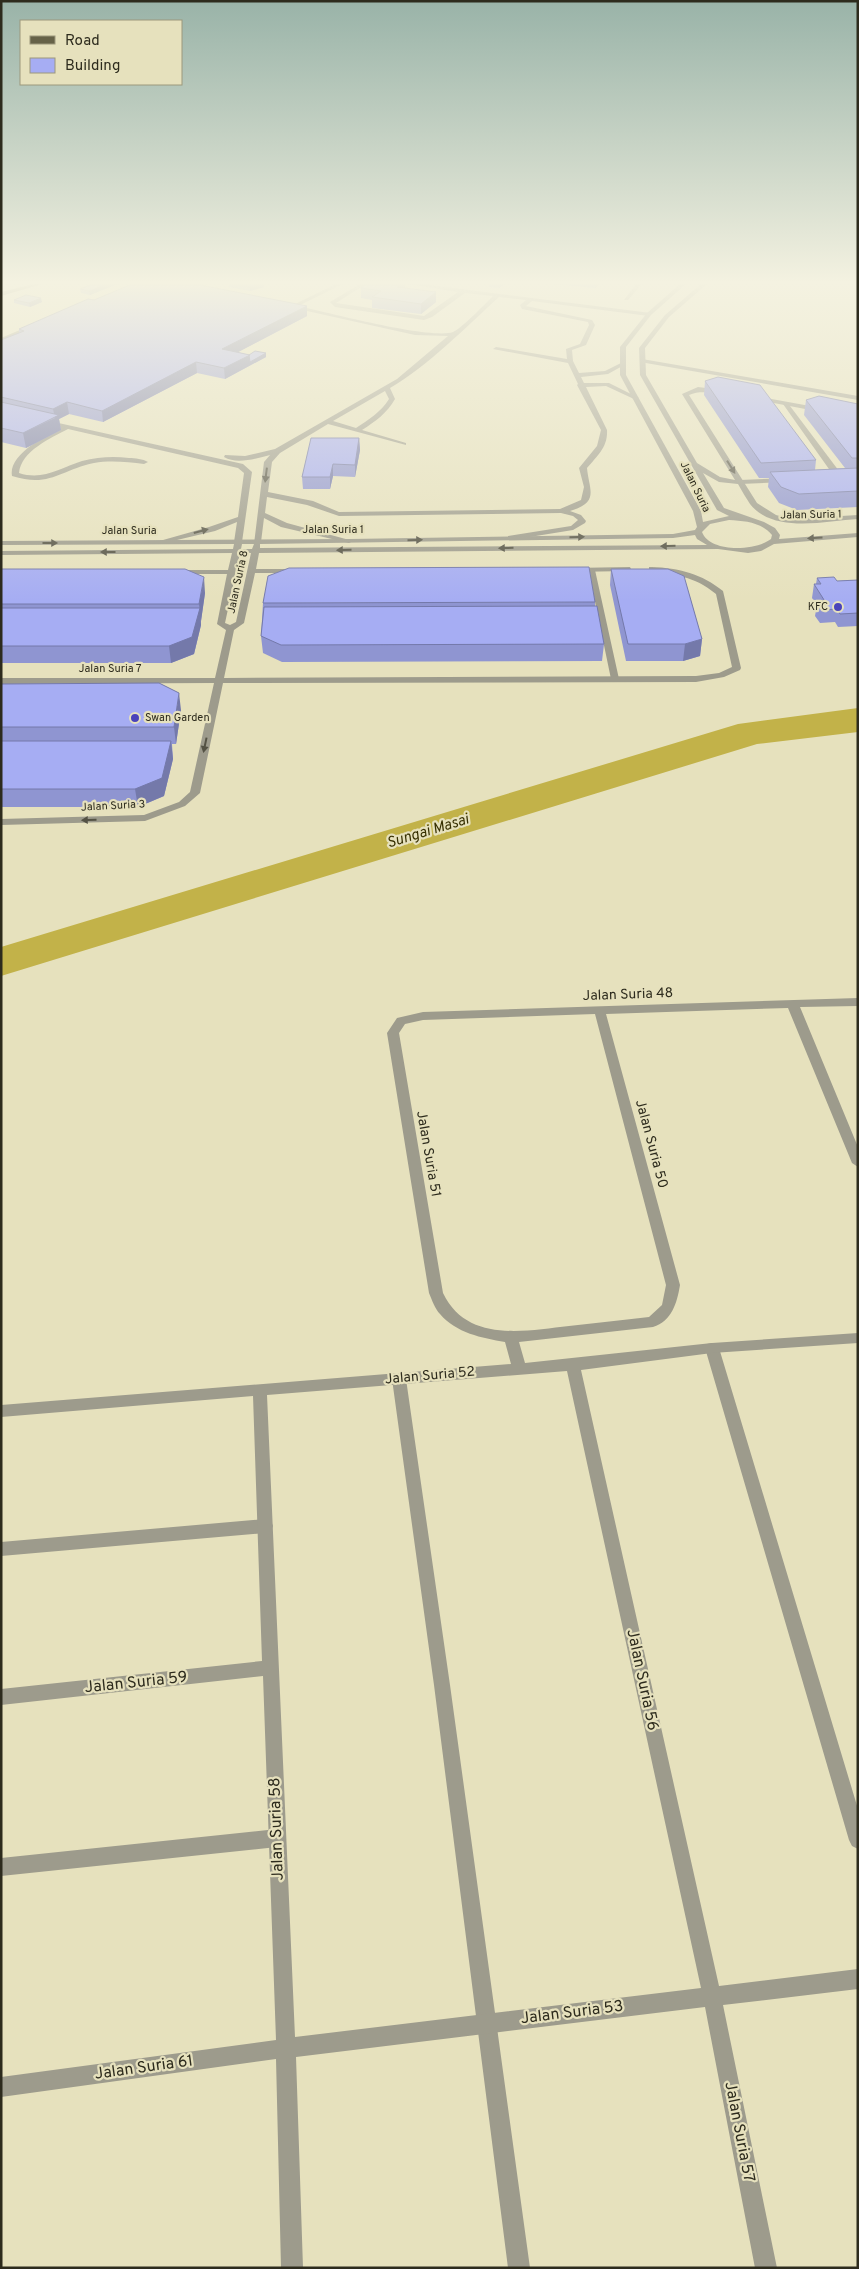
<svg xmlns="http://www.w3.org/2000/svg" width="859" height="2269" viewBox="0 0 859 2269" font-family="Overpass,sans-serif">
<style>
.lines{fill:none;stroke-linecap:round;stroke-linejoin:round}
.river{fill:#c2b249;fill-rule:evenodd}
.service{fill:#9d9b8c;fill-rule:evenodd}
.minor{fill:#9d9b8c;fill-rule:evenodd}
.primary{fill:#666248;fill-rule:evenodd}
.wall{fill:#8f95d1}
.shaded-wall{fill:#7479aa}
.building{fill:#a6adf3;stroke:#7479aa}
.oneway{fill:#545244}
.poi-dot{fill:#4a43ba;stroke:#e6e1bd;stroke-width:2}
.labels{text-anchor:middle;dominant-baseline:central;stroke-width:4.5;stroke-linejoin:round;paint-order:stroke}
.far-street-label{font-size:11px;fill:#2d2b1d;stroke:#e6e1bd}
.far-poi-label{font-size:11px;fill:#2d2b1d;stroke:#e6e1bd;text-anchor:end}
.street-label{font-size:14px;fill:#2d2b1d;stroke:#e6e1bd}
.water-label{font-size:15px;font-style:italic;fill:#362f00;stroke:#e6e1bd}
.near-street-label{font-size:16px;fill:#2d2b1d;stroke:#e6e1bd}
</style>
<rect width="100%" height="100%" fill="#e6e1bd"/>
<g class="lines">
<path class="river" d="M 858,708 L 858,732 L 757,744 L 1,976 L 1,947 L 738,724 Z"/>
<path class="service" d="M 336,284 L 343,284 L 298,306 C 326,312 431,340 453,332 C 462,328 485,304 493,296 L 465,293 L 432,317 L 424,320 L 335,307 L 330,302 L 360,284 L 366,284 L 336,303 L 424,316 L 458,292 L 408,284 L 422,284 L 651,313 L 649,316 L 532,301 L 526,306 L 592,320 L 595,325 L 586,345 L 572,350 L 573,361 L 579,373 L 605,371 L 621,363 L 626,364 L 608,374 L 581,377 L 584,383 L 609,383 L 639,398 L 634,399 L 606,386 L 586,387 L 607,430 C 608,447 597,456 587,468 C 589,490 600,502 570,511 L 581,515 L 586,521 L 585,523 L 573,530 L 511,540 L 508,540 L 508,536 L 571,526 L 578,520 L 573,516 L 561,513 L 339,516 L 307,505 L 267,497 L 265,513 L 287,523 L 353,541 L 349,543 L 281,527 L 264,518 L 261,542 L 254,544 L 264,462 L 270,455 C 257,458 237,465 224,457 L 225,455 L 245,456 L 275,449 L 397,379 L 448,336 L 415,335 L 289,307 ZM 499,297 L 526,300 L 520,305 L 522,309 L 588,322 L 589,325 L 580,344 L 566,349 L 567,359 L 496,347 L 493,349 L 568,363 L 578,384 L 577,385 L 601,430 L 597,446 L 579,468 L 584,487 L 581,500 L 560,509 L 339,512 L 313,501 L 268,492 L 272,462 L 280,453 L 328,424 L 406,445 L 406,443 L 362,430 C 376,421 387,413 395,399 L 390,388 C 428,366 466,327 499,297 ZM 385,391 L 389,399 C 381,412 368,420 356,428 L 333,421 Z
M 636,284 L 642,284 L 628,300 L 624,300 Z
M 34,324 L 36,327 L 1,342 L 1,338 Z
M 642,359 L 858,396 L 858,400 L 640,362 Z
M 783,402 L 787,402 L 842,475 L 842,479 L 836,479 L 783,404 Z
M 45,420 L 243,464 L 252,472 L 242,542 L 238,544 L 234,542 L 237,522 L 215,531 L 160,544 L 156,542 L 209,527 L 238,517 L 244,473 L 238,468 L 68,429 C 51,438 21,451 19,473 C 43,481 60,468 82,461 C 98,457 113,456 129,458 C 135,458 143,459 148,462 L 144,464 C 128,462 110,460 94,463 C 60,470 50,488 12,476 C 8,455 45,436 61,428 L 43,423 L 43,421 Z
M 788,478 L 789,480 L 785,482 L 740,484 L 736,482 L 740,480 Z
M 588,568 L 595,570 L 619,679 L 618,681 L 611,679 Z
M 712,1343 L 717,1344 L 719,1348 L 858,1809 L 858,1849 L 852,1846 L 849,1840 L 705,1348 L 707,1344 Z
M 399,1373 L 404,1375 L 406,1379 L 450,1685 L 530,2268 L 508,2268 L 434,1685 L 392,1379 L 394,1375 Z
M 265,1519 L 271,1521 L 273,1526 L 271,1531 L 265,1533 L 1,1556 L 1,1542 Z
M 277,1829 L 283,1832 L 286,1838 L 283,1844 L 277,1847 L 1,1876 L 1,1858 Z"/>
<path class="minor" d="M 680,284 L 686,284 L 651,315 L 626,347 L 626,375 L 701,511 L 703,522 L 729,516 L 717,510 L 640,375 L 639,348 L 665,315 L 701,284 L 707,284 L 669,317 L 645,348 L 646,375 L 697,463 L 720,477 L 735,480 L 682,394 L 698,387 L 722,390 L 723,391 C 715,395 701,389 689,395 L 757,503 L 776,515 L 790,519 L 858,515 L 858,519 C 825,521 774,534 750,504 C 746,498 742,491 738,484 L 719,482 L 703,473 L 724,508 L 764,522 L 775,528 L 780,535 L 779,539 L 858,533 L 858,537 L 774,544 L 761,551 L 748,553 L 718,549 L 259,553 L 256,569 L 297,569 L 301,571 L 297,573 L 255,573 L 244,623 L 234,630 L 224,678 L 696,676 L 719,673 L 732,667 L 716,594 C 693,575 676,576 649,571 L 649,567 L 652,567 C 679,568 702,574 723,591 L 741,668 L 740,670 L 724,677 L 696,682 L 223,683 L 200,793 L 185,806 L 145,821 L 1,825 L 1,819 L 144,815 L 179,802 L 190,792 L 214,683 L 1,684 L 1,678 L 215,678 L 226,630 L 217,624 L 227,574 L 176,574 L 172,572 L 176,570 L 228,570 L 232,553 L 1,555 L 1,551 L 233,549 L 234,544 L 1,545 L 1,541 L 349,539 L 673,534 L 695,530 L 697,527 L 693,511 L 620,375 L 620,347 L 647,313 ZM 729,520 C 745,521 761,522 772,535 L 771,539 C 755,551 710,553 702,532 L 710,524 ZM 695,535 L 697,539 L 707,545 L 260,548 L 260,544 L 673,538 ZM 242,544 L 254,544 L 252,549 L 241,549 ZM 240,553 L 251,553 L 236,622 L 230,625 L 225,623 Z
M 755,396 L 821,408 L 824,410 L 821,412 L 753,399 L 752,398 Z
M 630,567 L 631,569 L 627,571 L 572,572 L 568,570 L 572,568 Z
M 858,998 L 858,1006 L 800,1007 L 858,1147 L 858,1167 L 852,1163 L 788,1008 L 606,1014 L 680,1285 C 677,1303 672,1321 653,1327 L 519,1342 L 525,1363 L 712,1343 L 858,1333 L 858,1343 L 712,1353 L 581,1370 L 719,1986 L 858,1969 L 858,1989 L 723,2005 L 777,2268 L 755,2268 L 705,2007 L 296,2057 L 303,2268 L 281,2268 L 276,2059 L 1,2097 L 1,2077 L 276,2040 L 263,1676 L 1,1705 L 1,1689 L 262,1661 L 253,1396 L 1,1417 L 1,1405 L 511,1364 L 505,1342 C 482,1338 456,1333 440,1314 C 435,1309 432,1300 429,1293 L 387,1033 L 397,1018 L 423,1012 ZM 595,1014 L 666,1285 L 662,1305 L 649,1317 C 623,1320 596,1323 569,1326 C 524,1331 467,1343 443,1293 L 399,1033 L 405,1024 L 423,1020 ZM 567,1371 L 701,1988 L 295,2037 L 267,1395 Z"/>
<path class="primary" d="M 34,284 L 42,284 L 1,296 L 1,292 Z"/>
</g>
<path class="wall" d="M 93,284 L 117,284 L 90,295 L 81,293 L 80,289 Z
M 229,284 L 264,284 L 264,287 L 250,291 L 229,287 Z
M 367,284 L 405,284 L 405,288 L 436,302 L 421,314 L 372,308 L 372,300 L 361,298 L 361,288 Z
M 489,284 L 505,284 L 499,288 L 489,287 Z
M 555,284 L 600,284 L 595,288 Z
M 14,300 L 42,302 L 30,307 L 14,303 Z
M 94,300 L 307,306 L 307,316 L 238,352 L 249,355 L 266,353 L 266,357 L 225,379 L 197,373 L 103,422 L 69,414 L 59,419 L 61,430 L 26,448 L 1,442 L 1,340 L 19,333 L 19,329 Z
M 705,381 L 816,460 L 815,470 L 845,468 L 804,415 L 806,400 L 858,404 L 858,507 L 797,510 L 779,503 L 768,487 L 769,478 L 759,478 L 704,395 Z
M 359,438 L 360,450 L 355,477 L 333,476 L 330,489 L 303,489 L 302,477 Z
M 1,569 L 205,593 L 201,621 L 201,625 L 194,654 L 171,663 L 1,663 Z
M 611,569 L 702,639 L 700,656 L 683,661 L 626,661 L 610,585 Z
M 817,578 L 837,581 L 858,580 L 858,626 L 838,627 L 835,622 L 820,623 L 815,616 L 817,605 L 812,598 L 814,584 L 816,584 Z
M 595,602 L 595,606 L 604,644 L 602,661 L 282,662 L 263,653 L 261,636 L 263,603 Z
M 1,684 L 181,710 L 176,744 L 172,744 L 173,759 L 164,796 L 138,807 L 1,807 Z"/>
<path class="shaded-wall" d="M 108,284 L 117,284 L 90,295 L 89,291 Z
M 262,284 L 264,284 L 264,287 L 250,291 L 250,287 Z
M 400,284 L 405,284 L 405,290 L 397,287 Z
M 499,284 L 505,284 L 499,288 Z
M 595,284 L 600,284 L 595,288 Z
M 436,292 L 436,302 L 421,314 L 421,304 Z
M 41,298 L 42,302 L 30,307 L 29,303 Z
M 307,306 L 307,316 L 223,360 L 222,349 Z
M 266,353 L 266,357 L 225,379 L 224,368 L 250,355 Z
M 196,362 L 197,373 L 103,422 L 102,411 Z
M 67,402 L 69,414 L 59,419 L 61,430 L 26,448 L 23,433 L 55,418 L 53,409 Z
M 359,438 L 360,450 L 355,477 L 355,465 Z
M 333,464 L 333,476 L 330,489 L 330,477 Z
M 204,577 L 205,593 L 201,621 L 199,604 Z
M 200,608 L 201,625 L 194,654 L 171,663 L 169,646 Z
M 702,639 L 700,656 L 683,661 L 685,644 Z
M 179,693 L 181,710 L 176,744 L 174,727 Z
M 171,741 L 173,759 L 164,796 L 138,807 L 135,789 Z"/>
<path class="building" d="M 93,284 L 108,284 L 89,291 L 80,289 Z
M 132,284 L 195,284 L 307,306 L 222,349 L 250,355 L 224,368 L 196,362 L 102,411 L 67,402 L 53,409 L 1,397 L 1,340 L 24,331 L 19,329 L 88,299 L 94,300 Z
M 231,284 L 262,284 L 250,287 Z
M 367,284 L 400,284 L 397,287 L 436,292 L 421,304 L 372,297 L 381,291 L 361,288 Z
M 26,295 L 41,298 L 29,303 L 14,300 Z
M 255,351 L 266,353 L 250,362 L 249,355 Z
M 718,377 L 760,385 L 816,460 L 761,463 L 705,381 Z
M 819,396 L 858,404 L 858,458 L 852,458 L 806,400 Z
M 1,402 L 59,415 L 23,433 L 1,428 Z
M 311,438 L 359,438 L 355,465 L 333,464 L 330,477 L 302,477 Z
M 858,468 L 858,491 L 799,494 L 781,487 L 770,472 Z
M 589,567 L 595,602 L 263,603 L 268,576 L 289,568 Z
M 1,569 L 185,569 L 204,577 L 199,604 L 1,604 Z
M 611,569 L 668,569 L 684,576 L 702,639 L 685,644 L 628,644 Z
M 834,577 L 837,581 L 858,580 L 858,613 L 840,614 L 837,609 L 822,610 L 818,603 L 826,603 L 814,584 L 821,584 L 817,578 Z
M 597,606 L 604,644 L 281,645 L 261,636 L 264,607 Z
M 1,608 L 200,608 L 192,637 L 169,646 L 1,646 Z
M 159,683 L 179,693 L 174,727 L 1,727 L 1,684 Z
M 1,741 L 171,741 L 162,778 L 135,789 L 1,789 Z"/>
<defs><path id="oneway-solid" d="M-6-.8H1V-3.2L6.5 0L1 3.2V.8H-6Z" transform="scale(1.25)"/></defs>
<g class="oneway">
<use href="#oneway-solid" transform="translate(731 467) rotate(58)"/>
<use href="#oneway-solid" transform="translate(266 475) rotate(97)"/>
<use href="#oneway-solid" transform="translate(201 531) rotate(-15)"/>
<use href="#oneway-solid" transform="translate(577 537) rotate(-1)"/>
<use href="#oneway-solid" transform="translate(815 538) rotate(177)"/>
<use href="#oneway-solid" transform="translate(415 540) rotate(-1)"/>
<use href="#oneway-solid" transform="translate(50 543)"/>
<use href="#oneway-solid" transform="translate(668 546) rotate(179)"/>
<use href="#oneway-solid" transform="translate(506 548) rotate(179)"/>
<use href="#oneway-solid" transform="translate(344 550) rotate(179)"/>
<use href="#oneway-solid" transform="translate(108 552) rotate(180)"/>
<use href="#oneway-solid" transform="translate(205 745) rotate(102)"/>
<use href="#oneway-solid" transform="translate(89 820) rotate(179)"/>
</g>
<linearGradient id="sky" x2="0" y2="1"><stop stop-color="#99b3a8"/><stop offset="0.47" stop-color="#f4f2e1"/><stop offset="1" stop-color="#f4f2e1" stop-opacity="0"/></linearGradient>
<rect width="859" height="601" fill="url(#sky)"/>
<g class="poi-dot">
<circle cx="838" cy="607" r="5"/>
<circle cx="135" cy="718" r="5"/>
</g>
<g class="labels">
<g class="far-street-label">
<text transform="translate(695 487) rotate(64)">Jalan Suria</text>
<text transform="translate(811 515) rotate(-1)">Jalan Suria 1</text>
<text x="333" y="530">Jalan Suria 1</text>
<text x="129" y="531">Jalan Suria</text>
<text transform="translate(238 582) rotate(-78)">Jalan Suria 8</text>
<text x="110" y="669">Jalan Suria 7</text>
<text transform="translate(113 806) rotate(-3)">Jalan Suria 3</text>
</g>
<g class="far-poi-label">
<text x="828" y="607">KFC</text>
<text x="145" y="718" text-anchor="start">Swan Garden</text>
</g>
<g class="street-label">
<text transform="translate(628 995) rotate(-2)">Jalan Suria 48</text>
<text transform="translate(651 1144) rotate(75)">Jalan Suria 50</text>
<text transform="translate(428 1154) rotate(80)">Jalan Suria 51</text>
<text transform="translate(430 1376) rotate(-5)">Jalan Suria 52</text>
</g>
<g class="water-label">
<text transform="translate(428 832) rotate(-17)">Sungai Masai</text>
</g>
<g class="near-street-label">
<text transform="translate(642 1680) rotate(78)">Jalan Suria 56</text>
<text transform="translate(136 1683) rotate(-6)">Jalan Suria 59</text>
<text transform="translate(277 1829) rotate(-92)">Jalan Suria 58</text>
<text transform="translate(572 2013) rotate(-7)">Jalan Suria 53</text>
<text transform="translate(144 2068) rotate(-8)">Jalan Suria 61</text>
<text transform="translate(739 2132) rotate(79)">Jalan Suria 57</text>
</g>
</g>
<rect width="859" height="2269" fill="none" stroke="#2d2b1d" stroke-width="5"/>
<rect x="20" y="20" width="162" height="65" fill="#e6e1bd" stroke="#9c987d"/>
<rect x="30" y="36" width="25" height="8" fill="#666248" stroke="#9c987d"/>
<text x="65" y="45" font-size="15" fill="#2d2b1d">Road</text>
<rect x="30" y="58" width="25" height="15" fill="#a6adf3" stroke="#9c987d"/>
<text x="65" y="70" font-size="15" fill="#2d2b1d">Building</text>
</svg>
